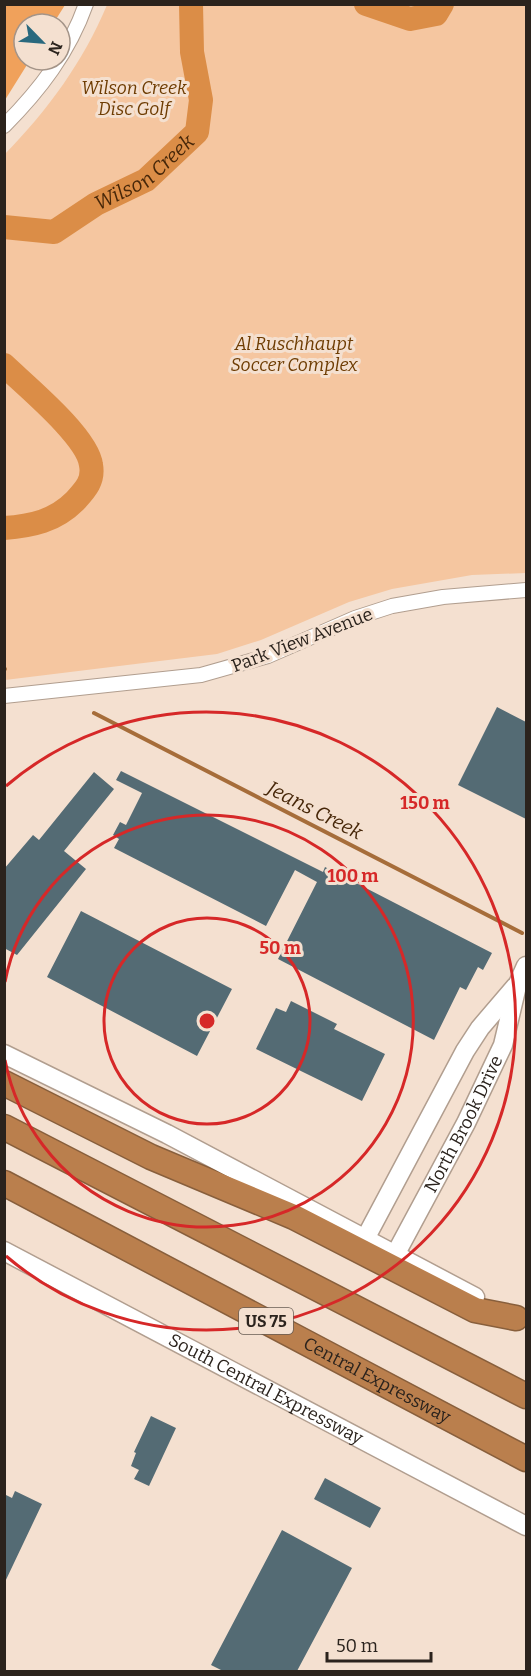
<svg xmlns="http://www.w3.org/2000/svg" width="531" height="1676" viewBox="0 0 531 1676" font-family="Bitter,serif">
<style>
.green{fill:#f5c6a0}
.forest{fill:#f0a15b}
.lines{fill:none;stroke-linecap:round;stroke-linejoin:round}
.stream{stroke:#a66d3a;stroke-width:4}
.river{stroke:#db8d47;stroke-width:24}
.building{fill:#546b74}
.street-casing{stroke:#b19e8f;stroke-width:16}
.secondary-casing{stroke:#b19e8f;stroke-width:21}
.highway-casing{stroke:#885f3c;stroke-width:27}
.street{stroke:#fff;stroke-width:14}
.secondary{stroke:#fff;stroke-width:18}
.highway{stroke:#ba7f4d;stroke-width:24}
.ring{fill:none;stroke:#d62828;stroke-width:3}
.labels{text-anchor:middle;dominant-baseline:central;stroke-width:6;stroke-linejoin:round;paint-order:stroke}
.shield{fill:#f4e0d0;stroke:#675c53;stroke-width:1.5}
.shield-label{font-size:16px;font-weight:bold;fill:#2b231d}
.park-label{font-size:18px;font-style:italic;fill:#6e3c02;stroke:#f4e0d0}
.street-label{font-size:18px;fill:#2b231d;stroke:#f4e0d0}
.water-label{font-size:20px;font-style:italic;fill:#472709;stroke:#f4e0d0}
.centre{fill:#d62828;stroke:#f4e0d0;stroke-width:3}
.ring-label{font-size:18px;text-anchor:middle;font-weight:bold;fill:#d62828;stroke:#f4e0d0;stroke-width:6;stroke-linejoin:round;paint-order:stroke}
</style>
<rect width="100%" height="100%" fill="#f4e0d0"/>
<path class="green" d="M 107,5 L 526,5 L 526,573 L 472,575 L 392,589 L 349,602 L 261,640 L 217,654 L 5,680 L 5,154 C 48,110 83,62 107,5 Z"/>
<path class="forest" d="M 5,4 L 65,5 L 53,24 L 24,24 L 24,60 L 30,60 L 5,100 Z"/>
<g class="lines">
<path class="stream" d="M 4,669 L 5,669
M 94,713 L 522,933"/>
<g class="river">
<path d="M 366,4 L 410,19 L 436,14 L 442,4"/>
<path id="s1" d="M 4,227 L 54,232 L 96,204 L 146,180 L 197,132 L 201,100 L 192,52 L 191,4"/>
<path d="M 4,365 C 26,386 88,437 91,465 C 94,481 85,490 75,501 C 55,521 32,526 4,528"/>
</g>
</g>
<path class="building" d="M 497,707 L 526,722 L 526,819 L 458,785 Z
M 121,771 L 323,872 L 325,867 L 492,953 L 483,970 L 478,967 L 466,990 L 460,987 L 434,1040 L 278,959 L 317,882 L 295,870 L 266,926 L 114,848 L 119,839 L 113,835 L 120,822 L 126,825 L 142,793 L 116,780 Z
M 94,772 L 114,789 L 64,851 L 86,869 L 17,955 L 4,948 L 4,869 L 33,835 L 39,840 Z
M 81,911 L 232,989 L 197,1056 L 47,977 Z
M 291,1001 L 337,1024 L 334,1029 L 385,1054 L 362,1101 L 256,1049 L 276,1008 L 286,1012 Z
M 151,1416 L 176,1428 L 149,1486 L 134,1479 L 139,1470 L 131,1466 L 136,1453 L 134,1452 Z
M 325,1478 L 381,1508 L 370,1528 L 314,1499 Z
M 15,1491 L 42,1504 L 4,1584 L 4,1494 L 12,1498 Z
M 282,1530 L 352,1568 L 297,1671 L 223,1671 L 211,1665 Z"/>
<g class="lines">
<g class="street-casing">
<path id="street" d="M 4,126 C 40,90 69,52 86,4
M 4,696 L 201,675 L 268,656 L 355,618 L 392,606 L 443,597 L 526,590"/>
</g>
<g class="secondary-casing">
<g id="secondary">
<path d="M 4,1054 L 167,1134 L 475,1297"/>
<path d="M 365,1239 L 465,1051 L 480,1028 L 515,987"/>
<path id="s2" d="M 4,1251 L 526,1526"/>
<path id="s3" d="M 395,1255 L 466,1123 L 503,1045 L 517,986 L 526,966"/>
</g>
</g>
<g class="highway-casing">
<g id="highway">
<path d="M 4,1083 L 151,1157 L 294,1217 L 475,1310 L 516,1318"/>
<path d="M 4,1127 L 526,1396"/>
<path id="s4" d="M 4,1183 L 526,1459"/>
</g>
</g>
<use href="#street" class="street"/>
<use href="#secondary" class="secondary"/>
<use href="#highway" class="highway"/>
</g>
<g class="ring">
<circle cx="207" cy="1021" r="103"/>
<path d="M5 982A206 206 0 1 1 5 1060"/>
<path d="M6 786A309 309 0 1 1 6 1256"/>
</g>
<g class="labels">
<rect class="shield" x="239" y="1308" width="54" height="26" rx="4.5"/>
<g class="shield-label">
<text x="266" y="1321">US 75</text>
</g>
<g class="park-label">
<text x="134" y="88">Wilson Creek<tspan x="134" dy="21">Disc Golf</tspan></text>
<text x="294" y="344">Al Ruschhaupt<tspan x="294" dy="21">Soccer Complex</tspan></text>
</g>
<g class="street-label">
<text transform="translate(302 640) rotate(-21)">Park View Avenue</text>
<text stroke="none"><textPath href="#s3" startOffset="148">North Brook Drive</textPath></text>
<text stroke="none"><textPath href="#s4" startOffset="422">Central Expressway</textPath></text>
<text stroke="none"><textPath href="#s2" startOffset="296">South Central Expressway</textPath></text>
</g>
<g class="water-label">
<text stroke="none"><textPath href="#s1" startOffset="159">Wilson Creek</textPath></text>
<text transform="translate(315 810) rotate(27)">Jeans Creek</text>
</g>
</g>
<circle cx="207" cy="1021" r="9" class="centre"/>
<g class="ring-label">
<text x="425" y="809">150 m</text>
<text x="353" y="882">100 m</text>
<text x="280" y="954">50 m</text>
</g>
<rect width="531" height="1676" fill="none" stroke="#2b231d" stroke-width="12"/>
<g transform="translate(42 42) rotate(115)"><circle r="28" fill="#f4e0d0" stroke="#a49488" stroke-width="1.5"/>
<path d="M0-4.5L10 22L0 15L-10 22Z" fill="#2a697e"/>
<text y="-9" font-size="16" font-weight="bold" text-anchor="middle" fill="#2b231d">N</text>
</g>
<path d="M327 1652v9h104v-9" fill="none" stroke="#2b231d" stroke-width="3"/>
<text x="336" y="1652" font-size="18" fill="#2b231d" stroke="#f4e0d0" stroke-width="4.5" paint-order="stroke">50 m</text>
</svg>
